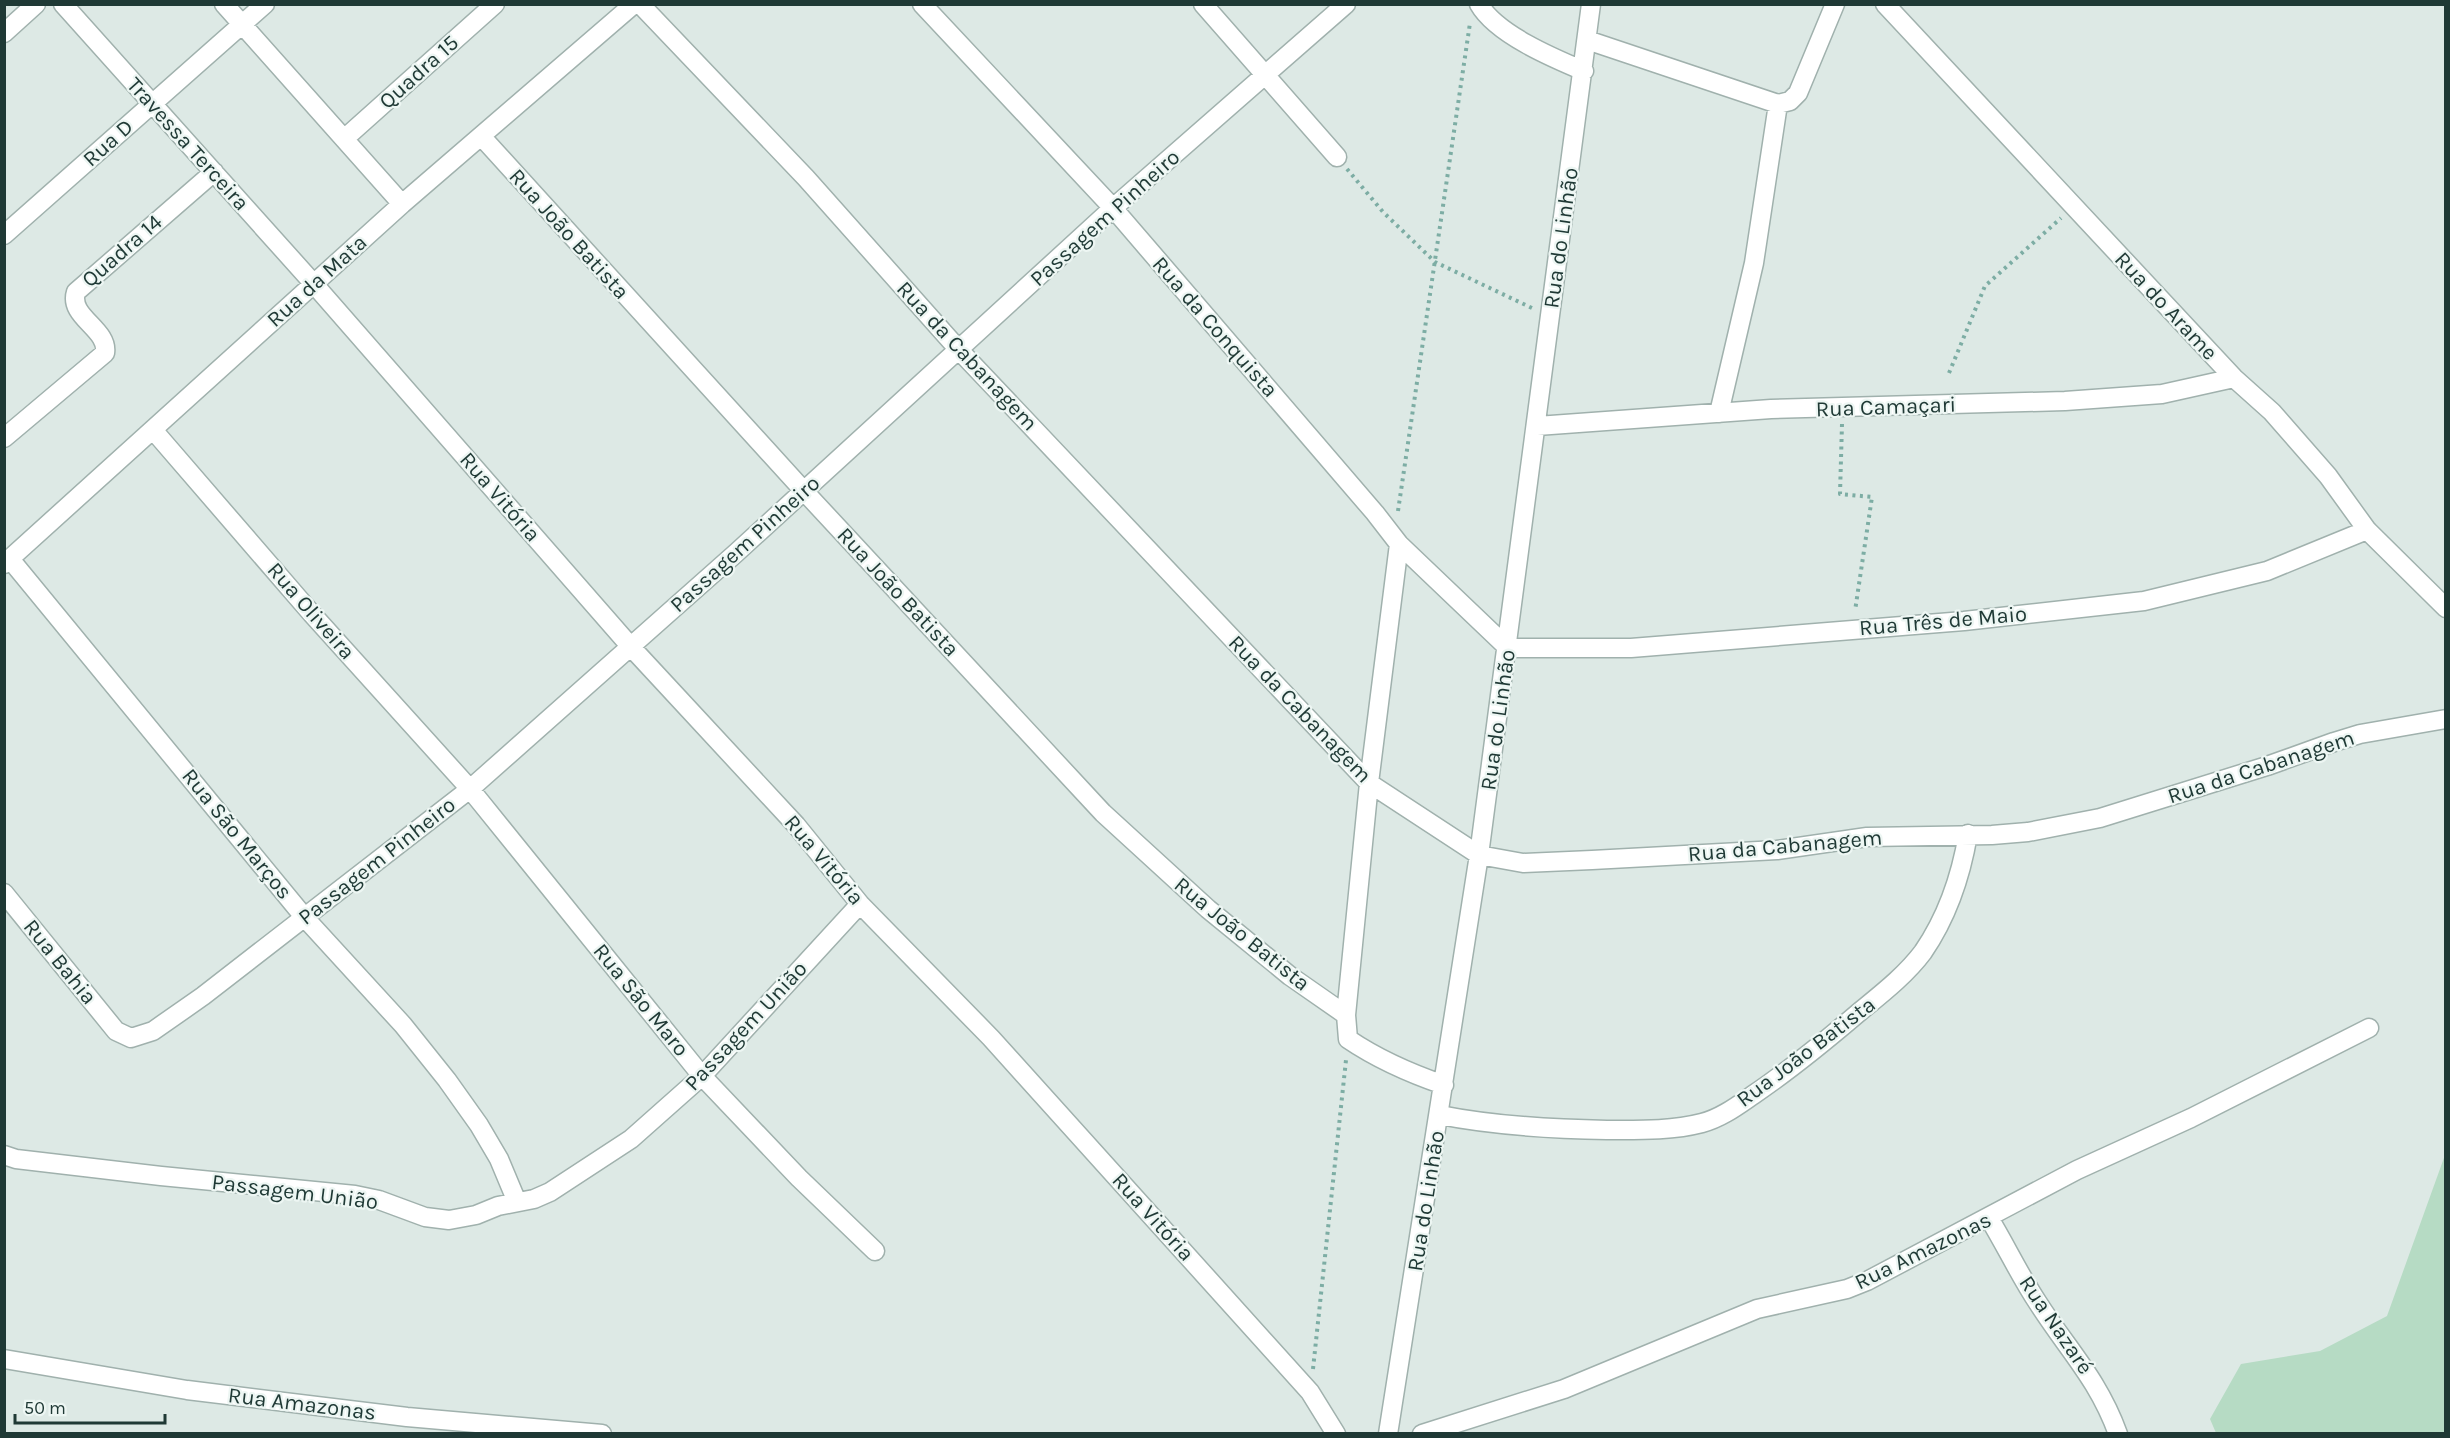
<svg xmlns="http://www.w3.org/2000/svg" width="2450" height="1438" viewBox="0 0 2450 1438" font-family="Karla,sans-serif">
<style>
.green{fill:#b6dbc4}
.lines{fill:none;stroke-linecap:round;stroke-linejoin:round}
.minor-casing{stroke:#a0b1ad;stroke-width:21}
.path{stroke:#7dada4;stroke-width:4;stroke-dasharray:3 4.5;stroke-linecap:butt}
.minor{stroke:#fff;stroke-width:18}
.labels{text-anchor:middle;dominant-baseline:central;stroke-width:4.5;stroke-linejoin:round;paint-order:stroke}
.street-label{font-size:22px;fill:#1f3935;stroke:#edf6f3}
</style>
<rect width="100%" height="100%" fill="#dde9e5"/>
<path class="green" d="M 2445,1155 L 2445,1433 L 2216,1433 L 2210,1419 L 2241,1364 L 2320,1351 L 2387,1316 Z"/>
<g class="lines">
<g class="minor-casing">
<path id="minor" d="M 63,4 L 313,283 L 631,647 L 796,825 L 860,904 L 991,1038 L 1310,1392 L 1336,1434
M 224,4 L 402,204
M 640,4 L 806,178 L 959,350 L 1369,783 L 1479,855 L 1523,863 L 1592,860 L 1777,850 L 1867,837 L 1992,835 L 2028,832 L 2100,818 L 2267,766 L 2334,742 L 2360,734 L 2446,719
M 922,4 L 1113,208 L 1375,513 L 1399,544 L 1508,648 L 1631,648 L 1964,621 L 2144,601 L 2267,571 L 2367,530
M 1203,4 L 1337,157
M 1479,4 C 1496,34 1553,58 1584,71
M 1885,4 L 2234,378 L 2272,412 L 2328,476 L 2367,530 L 2446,608
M 4,33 L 36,4
M 1587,40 L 1778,104 L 1790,101 L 1798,93 L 1835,4
M 481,136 L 803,490 L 1103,813 L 1208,909 L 1290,976 L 1346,1015
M 344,139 L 495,4
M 4,235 L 265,4
M 1719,413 L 1754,263 L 1778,104
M 1537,426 L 1771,409 L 2065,401 L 2162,394 L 2234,378
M 154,431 L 312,614 L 470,789 L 702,1076 L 799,1178 L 875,1251
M 4,438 L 105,353 C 109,329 68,317 76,292 L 214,172
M 1399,544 L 1369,783 L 1346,1015 L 1348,1039 C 1379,1060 1409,1073 1444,1085
M 10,559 L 305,918 L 403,1025 L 447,1080 L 479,1125 L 499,1159 L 517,1202
M 4,564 L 402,204 L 634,4
M 4,893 L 116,1031 L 131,1038 L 153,1031 L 203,996 L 470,789 L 736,553 L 1113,208 L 1346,4
M 1440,1115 C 1495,1126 1551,1129 1607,1130 C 1638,1130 1671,1131 1702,1123 C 1721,1118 1737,1106 1753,1095 C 1790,1070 1823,1043 1857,1014 C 1880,995 1905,976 1923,952 C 1947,917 1961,876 1968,834
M 4,1155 L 16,1159 L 161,1176 L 355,1195 L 379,1200 L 425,1217 L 449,1220 L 476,1215 L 498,1206 L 534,1199 L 550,1192 L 631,1139 L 702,1076 L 860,904
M 1989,1218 C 2006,1246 2020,1276 2038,1303 C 2068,1350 2098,1379 2118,1434
M 4,1359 L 187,1390 L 407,1417 L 602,1434
M 1388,1434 L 1479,855 L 1591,4
M 1422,1434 L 1564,1389 L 1757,1309 L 1847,1289 L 1867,1281 L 2077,1170 L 2191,1118 L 2369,1028"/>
</g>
<path class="path" d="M 1347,169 L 1383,212 L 1435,262 L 1534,309
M 1949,373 L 1985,286 L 2061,218
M 1842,424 L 1840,494 L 1872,497 L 1855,611
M 1398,511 L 1470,23
M 1313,1369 L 1346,1060"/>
<use href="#minor" class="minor"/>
</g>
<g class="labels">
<g class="street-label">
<text transform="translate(419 72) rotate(-42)">Quadra 15</text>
<text transform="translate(108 143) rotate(-42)">Rua D</text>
<text transform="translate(188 144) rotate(48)">Travessa Terceira</text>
<text transform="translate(1105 218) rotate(-42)">Passagem Pinheiro</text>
<text transform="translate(569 234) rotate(48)">Rua João Batista</text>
<text transform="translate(1561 238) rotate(-82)">Rua do Linhão</text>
<text transform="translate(122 251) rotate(-41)">Quadra 14</text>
<text transform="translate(317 281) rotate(-42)">Rua da Mata</text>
<text transform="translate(2166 306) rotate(47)">Rua do Arame</text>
<text transform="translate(1215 327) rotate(49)">Rua da Conquista</text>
<text transform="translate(967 356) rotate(47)">Rua da Cabanagem</text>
<text transform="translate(1886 407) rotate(-2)">Rua Camaçari</text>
<text transform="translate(500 497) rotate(49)">Rua Vitória</text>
<text transform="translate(745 544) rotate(-42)">Passagem Pinheiro</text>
<text transform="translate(898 592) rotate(47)">Rua João Batista</text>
<text transform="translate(311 611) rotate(49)">Rua Oliveira</text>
<text transform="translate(1943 621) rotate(-5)">Rua Três de Maio</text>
<text transform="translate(1300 709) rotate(46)">Rua da Cabanagem</text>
<text transform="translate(1498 720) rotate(-82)">Rua do Linhão</text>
<text transform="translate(2261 767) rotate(-18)">Rua da Cabanagem</text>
<text transform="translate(237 834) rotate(51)">Rua São Marços</text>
<text transform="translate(1785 846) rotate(-5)">Rua da Cabanagem</text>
<text transform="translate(824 860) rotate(50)">Rua Vitória</text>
<text transform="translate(377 861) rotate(-38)">Passagem Pinheiro</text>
<text transform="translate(1242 934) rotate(39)">Rua João Batista</text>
<text transform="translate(60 962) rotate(51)">Rua Bahia</text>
<text transform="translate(641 1000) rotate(51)">Rua São Maro</text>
<text transform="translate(746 1026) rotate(-47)">Passagem União</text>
<text transform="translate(1806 1052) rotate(-37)">Rua João Batista</text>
<text transform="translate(295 1192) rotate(7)">Passagem União</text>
<text transform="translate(1426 1201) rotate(-81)">Rua do Linhão</text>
<text transform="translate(1153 1217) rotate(48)">Rua Vitória</text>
<text transform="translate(1923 1251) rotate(-26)">Rua Amazonas</text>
<text transform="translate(2056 1325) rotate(56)">Rua Nazaré</text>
<text transform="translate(302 1404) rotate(7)">Rua Amazonas</text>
</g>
</g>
<rect width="2450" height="1438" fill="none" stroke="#1f3935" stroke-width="12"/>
<path d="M15 1414v9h150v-9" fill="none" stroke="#1f3935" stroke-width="3"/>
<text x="24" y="1414" font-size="18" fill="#1f3935" stroke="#edf6f3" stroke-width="4.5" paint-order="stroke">50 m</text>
</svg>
